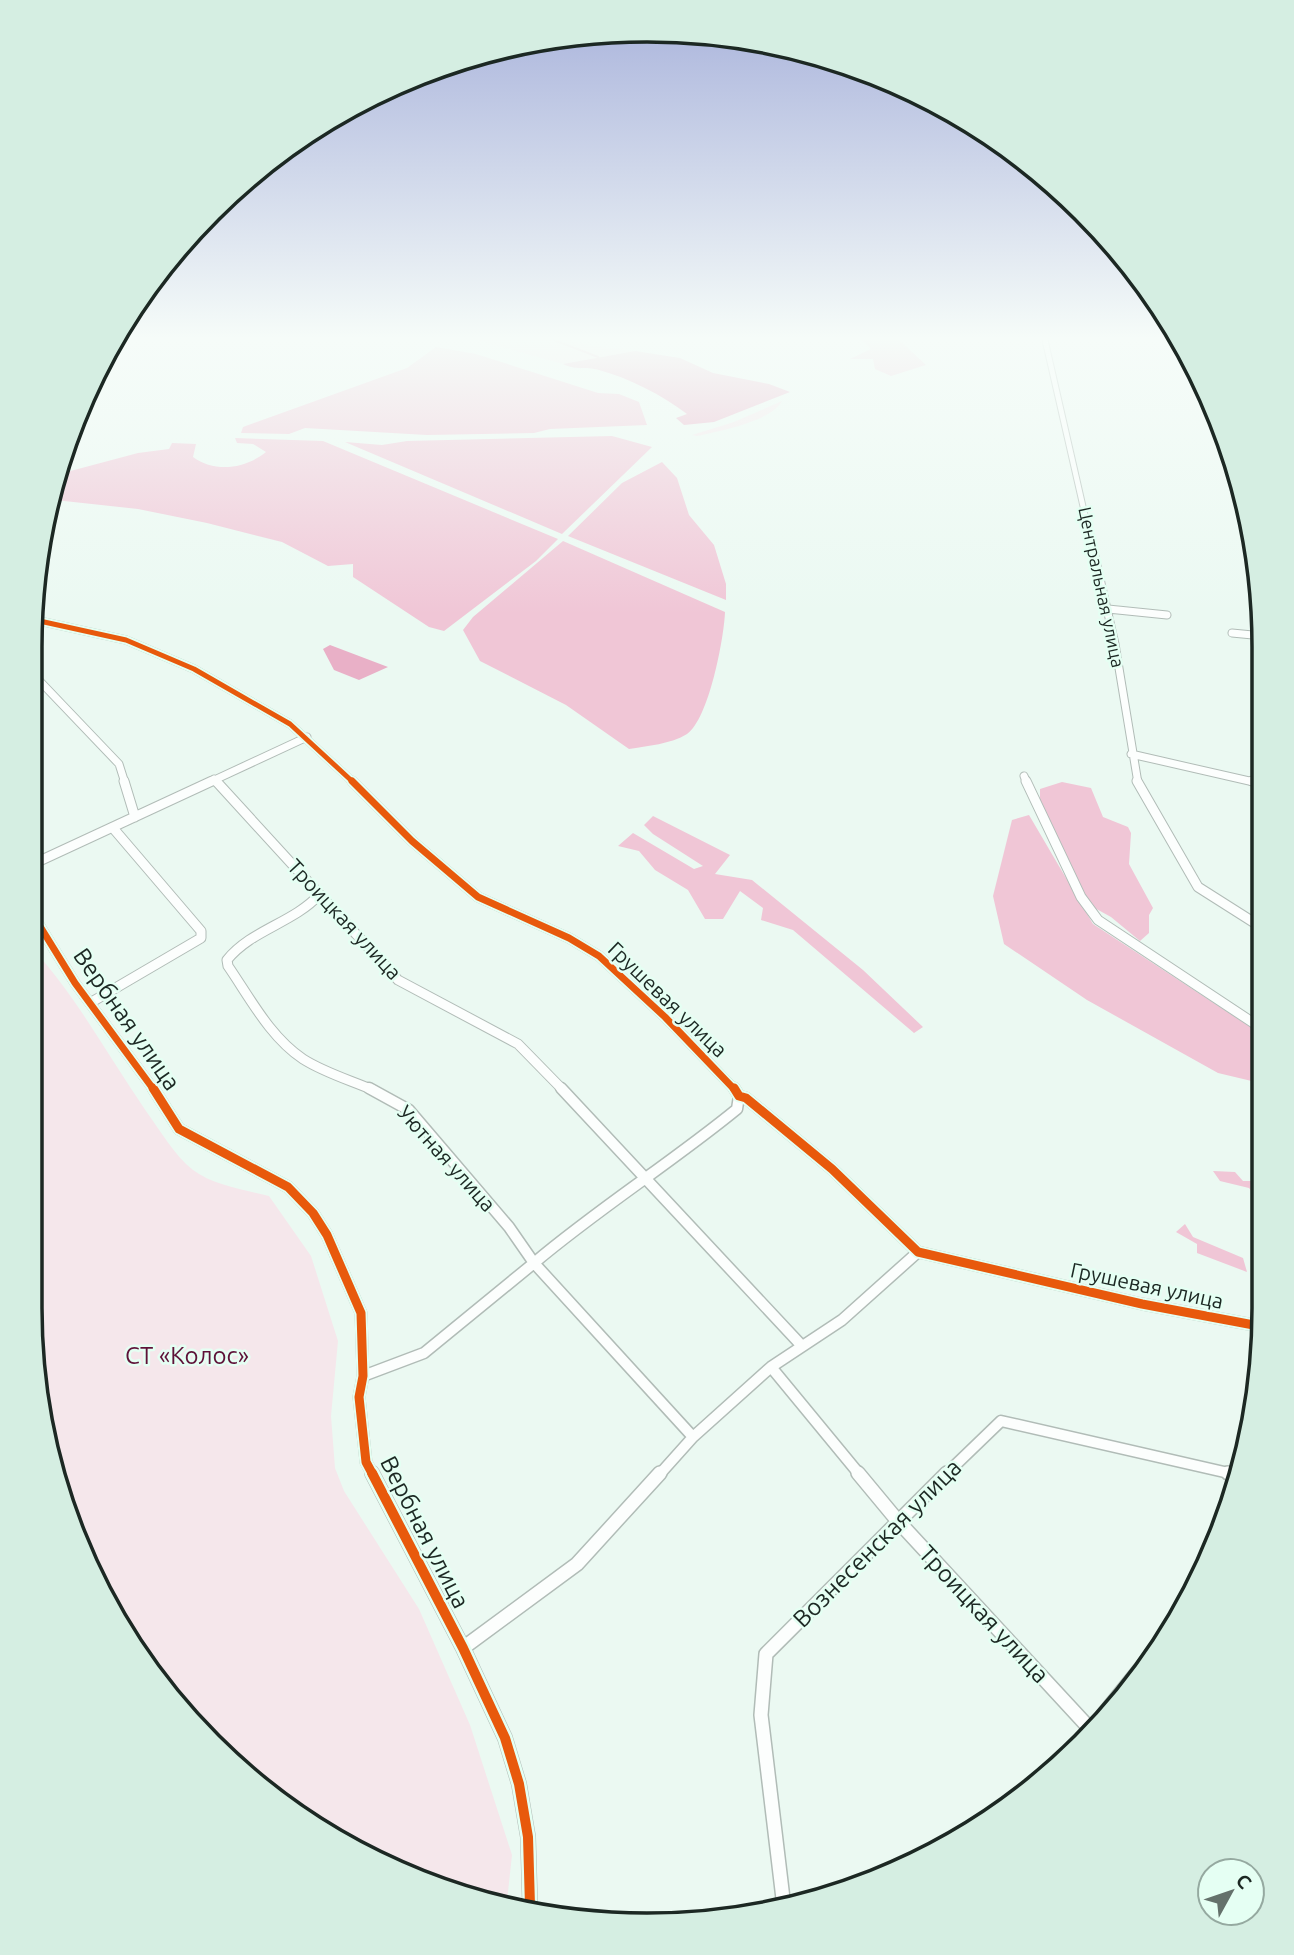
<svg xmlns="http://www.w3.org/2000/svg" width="1294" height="1955" viewBox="0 0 1294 1955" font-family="Ubuntu,sans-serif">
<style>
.green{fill:#f5e7eb}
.forest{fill:#f0c6d6}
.water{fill:#e9b0c7}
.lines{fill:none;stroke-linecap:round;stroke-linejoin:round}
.stream{stroke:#e9b0c7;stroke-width:2}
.minor-far4-casing{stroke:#b1bcb7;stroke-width:7}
.minor-far3-casing{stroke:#b1bcb7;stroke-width:9}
.minor-far2-casing{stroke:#b1bcb7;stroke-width:11}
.minor-far1-casing{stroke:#b1bcb7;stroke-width:13}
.minor-casing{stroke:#b1bcb7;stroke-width:16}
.minor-far4{stroke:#fcfefd;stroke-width:5}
.minor-far3{stroke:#fcfefd;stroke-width:7}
.minor-far2{stroke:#fcfefd;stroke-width:9}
.minor-far1{stroke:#fcfefd;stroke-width:10}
.minor{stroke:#fcfefd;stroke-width:13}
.cycleway-far3-casing{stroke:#e5fff3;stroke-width:9}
.cycleway-far2-casing{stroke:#e5fff3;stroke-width:11}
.cycleway-far1-casing{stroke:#e5fff3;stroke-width:13}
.cycleway-casing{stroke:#e5fff3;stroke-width:15}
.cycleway-far3{stroke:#e8590c;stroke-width:5}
.cycleway-far2{stroke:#e8590c;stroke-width:7}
.cycleway-far1{stroke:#e8590c;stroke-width:9}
.cycleway{stroke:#e8590c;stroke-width:10}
.labels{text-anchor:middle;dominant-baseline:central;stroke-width:5;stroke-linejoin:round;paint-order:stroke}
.far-street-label{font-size:18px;fill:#1c2823;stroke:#e5fff3}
.street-label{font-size:21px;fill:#1c2823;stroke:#e5fff3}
.near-street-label{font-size:24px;fill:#1c2823;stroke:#e5fff3}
.near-park-label{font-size:24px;fill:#5e1238;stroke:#e5fff3}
.rim{fill:none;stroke:#1c2823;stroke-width:3.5}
</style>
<rect width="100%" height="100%" fill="#ebf9f2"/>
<path class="green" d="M 477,340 L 569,340 L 591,346 L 635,351 L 563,364 Z
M 782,401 C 772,421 719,431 697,436 L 692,435 L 734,422 Z
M 32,948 C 77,997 108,1056 146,1111 C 160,1130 174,1155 193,1170 C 213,1185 245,1190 269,1196 L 311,1256 L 338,1341 L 331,1416 L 335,1468 L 344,1491 L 419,1609 L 470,1725 L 512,1855 L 507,1901 L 411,1878 L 271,1797 L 134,1651 L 62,1506 L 30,1308 Z"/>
<path class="forest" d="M 862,340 L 899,340 L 926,365 L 891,376 L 875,369 L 873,359 L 850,359 L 871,349 Z
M 436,347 L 476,354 L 598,393 L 619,394 L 639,402 L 647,425 L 550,429 L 534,433 L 427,435 L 305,428 L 289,434 L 241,433 L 243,427 L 407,368 Z
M 612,436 L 652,447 L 562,534 L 345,442 L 382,445 L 407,441 Z
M 235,438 L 323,441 L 558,539 L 536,561 L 444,631 L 429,627 L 353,577 L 353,564 L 328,566 L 282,542 L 207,523 L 138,509 L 55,500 L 63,473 L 138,453 L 169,449 L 172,443 L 196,444 L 193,457 C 215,473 245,469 266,452 L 253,444 L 237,443 Z
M 662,462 L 677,478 L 689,515 L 714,545 L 726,584 L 726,600 L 568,536 L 622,483 Z
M 563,541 L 725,612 C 724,638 709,719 687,734 C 671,744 647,746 629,749 L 566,705 L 480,661 L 463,630 L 473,617 Z
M 1062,782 L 1091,788 L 1103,817 L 1128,827 L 1131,833 L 1129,864 L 1153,908 L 1149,915 L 1149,933 L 1140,941 L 1111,917 L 1091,906 L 1040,804 L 1040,789 Z
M 1029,815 L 1093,924 L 1261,1034 L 1260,1083 L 1218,1073 L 1087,1000 L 1004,944 L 993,896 L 1012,820 Z
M 653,816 L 730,855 L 715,874 L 752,880 L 863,970 L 923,1027 L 914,1033 L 793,930 L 761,920 L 763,908 L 740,891 L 723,919 L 705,919 L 688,890 L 655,870 L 639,851 L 618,846 L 633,833 L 694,869 L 703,866 L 653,834 L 644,825 Z
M 1213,1171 L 1235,1172 L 1243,1181 L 1260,1181 L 1260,1202 L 1249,1188 L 1220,1181 Z
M 1185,1224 L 1193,1237 L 1243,1258 L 1247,1272 L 1197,1253 L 1197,1244 L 1176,1232 Z"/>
<path class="water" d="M 635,351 L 680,358 L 713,373 L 769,384 L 790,392 L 714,422 L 684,425 L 676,418 L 687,414 C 662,395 629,378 599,370 C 585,366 577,371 563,364 Z
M 330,645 L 388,667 L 359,680 L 334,670 L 323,649 Z"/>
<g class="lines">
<path class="stream" d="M 554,340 L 598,357"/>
<g class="minor-far4-casing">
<path id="minor-far4" d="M 1045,340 L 1090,537"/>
</g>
<g class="minor-far3-casing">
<path id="minor-far3" d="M 1090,535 L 1115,644 L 1138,783
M 1108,609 L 1167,615
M 35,620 L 126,640 L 194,669 L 290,724 L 354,783
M 1232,633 L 1263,636
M 34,675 L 119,764 L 125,783
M 1131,754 L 1258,783
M 1024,776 L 1027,783
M 214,779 L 217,783
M 208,783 L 307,737"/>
</g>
<g class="minor-far2-casing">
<path id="minor-far2" d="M 124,781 L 135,817
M 216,781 L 398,980 L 518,1044 L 563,1090
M 352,781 L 412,841 L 478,897 L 569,938 L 599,956 L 665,1017 L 735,1090
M 1026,781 L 1081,897 L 1098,920 L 1261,1028
M 1137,781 L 1198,887 L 1261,927
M 1252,781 L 1262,784
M 33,864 L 212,781
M 319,895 C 293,923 251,930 227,960 L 228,966 C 250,998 270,1037 303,1059 C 325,1073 350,1080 373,1090
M 33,915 L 75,983 L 154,1090
M 90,1003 L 201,938 L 201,931 L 113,828"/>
</g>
<g class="minor-far1-casing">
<path id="minor-far1" d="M 153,1088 L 179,1129 L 288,1187 L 313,1213 L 327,1235 L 361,1313 L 363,1376 L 359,1397 L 366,1462 L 373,1475
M 369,1088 L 409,1110 L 509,1227 L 534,1263 C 599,1208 671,1163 737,1109 L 739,1096
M 561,1088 L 802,1346
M 734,1088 L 739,1096 L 746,1098 L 832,1169 L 918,1252 L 1142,1304 L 1259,1326
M 771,1367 L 860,1475
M 363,1376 L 424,1353 L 534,1263 L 693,1437
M 659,1475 L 693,1437 L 771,1367 L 842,1320 L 918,1252
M 945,1475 L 1001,1421 L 1233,1474"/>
</g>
<g class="minor-casing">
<path id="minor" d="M 372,1473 L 463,1648 L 505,1738 L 519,1784 L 528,1837 L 530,1906
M 858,1473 L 897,1520 L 1092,1731
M 1228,1473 L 1233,1474
M 463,1648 L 577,1564 L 660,1473
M 1085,1737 L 1148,1659
M 784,1907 L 761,1715 L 766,1654 L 947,1473"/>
</g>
<use href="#minor-far4" class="minor-far4"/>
<use href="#minor-far3" class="minor-far3"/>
<use href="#minor-far2" class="minor-far2"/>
<use href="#minor-far1" class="minor-far1"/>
<use href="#minor" class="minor"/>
<g class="cycleway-far3-casing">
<path id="cycleway-far3" d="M 35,620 L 126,640 L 194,669 L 290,724 L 354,783"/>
</g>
<g class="cycleway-far2-casing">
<path id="cycleway-far2" d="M 352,781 L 412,841 L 478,897 L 569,938 L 599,956 L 665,1017 L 735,1090
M 33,915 L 75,983 L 154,1090"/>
</g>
<g class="cycleway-far1-casing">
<path id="cycleway-far1" d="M 153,1088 L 179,1129 L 288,1187 L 313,1213 L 327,1235 L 361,1313 L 363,1376 L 359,1397 L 366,1462 L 373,1475
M 734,1088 L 739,1096 L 746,1098 L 832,1169 L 918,1252 L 1142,1304 L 1259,1326"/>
</g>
<g class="cycleway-casing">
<path id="cycleway" d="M 372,1473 L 463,1648 L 505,1738 L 519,1784 L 528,1837 L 530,1906"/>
</g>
<use href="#cycleway-far3" class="cycleway-far3"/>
<use href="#cycleway-far2" class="cycleway-far2"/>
<use href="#cycleway-far1" class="cycleway-far1"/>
<use href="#cycleway" class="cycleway"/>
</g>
<linearGradient id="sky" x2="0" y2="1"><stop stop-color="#a8b2db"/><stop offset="0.55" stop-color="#f6fcf9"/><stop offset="1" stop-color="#f6fcf9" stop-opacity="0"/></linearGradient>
<rect width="1294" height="614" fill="url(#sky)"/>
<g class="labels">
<g class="far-street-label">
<text transform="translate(1102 587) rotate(78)">Центральная улица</text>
</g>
<g class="street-label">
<text transform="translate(345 919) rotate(47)">Троицкая улица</text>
<text transform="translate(668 999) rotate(44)">Грушевая улица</text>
<text transform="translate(447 1158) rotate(48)">Уютная улица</text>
<text transform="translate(1147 1285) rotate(12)">Грушевая улица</text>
</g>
<g class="near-street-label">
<text transform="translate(127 1019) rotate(55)">Вербная улица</text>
<text transform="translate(425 1532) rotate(63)">Вербная улица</text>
<text transform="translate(877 1543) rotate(-45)">Вознесенская улица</text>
<text transform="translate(984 1614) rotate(47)">Троицкая улица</text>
</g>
<g class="near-park-label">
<text x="187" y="1355">СТ «Колос»</text>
</g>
</g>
<path d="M0 0H1294V1955H0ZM647 42H647A605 605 0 0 1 1252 647V1308A605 605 0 0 1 647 1913H647A605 605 0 0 1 42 1308V647A605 605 0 0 1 647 42Z" fill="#d5eee2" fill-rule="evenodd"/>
<path class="rim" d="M647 42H647A605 605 0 0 1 1252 647V1308A605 605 0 0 1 647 1913H647A605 605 0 0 1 42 1308V647A605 605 0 0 1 647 42Z"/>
<g transform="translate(1231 1892) rotate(50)"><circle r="33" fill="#e5fff3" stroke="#95a9a0" stroke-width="2"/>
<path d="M0-5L12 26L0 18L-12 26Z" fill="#64716b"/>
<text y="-10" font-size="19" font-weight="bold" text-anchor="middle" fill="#1c2823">С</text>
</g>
</svg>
